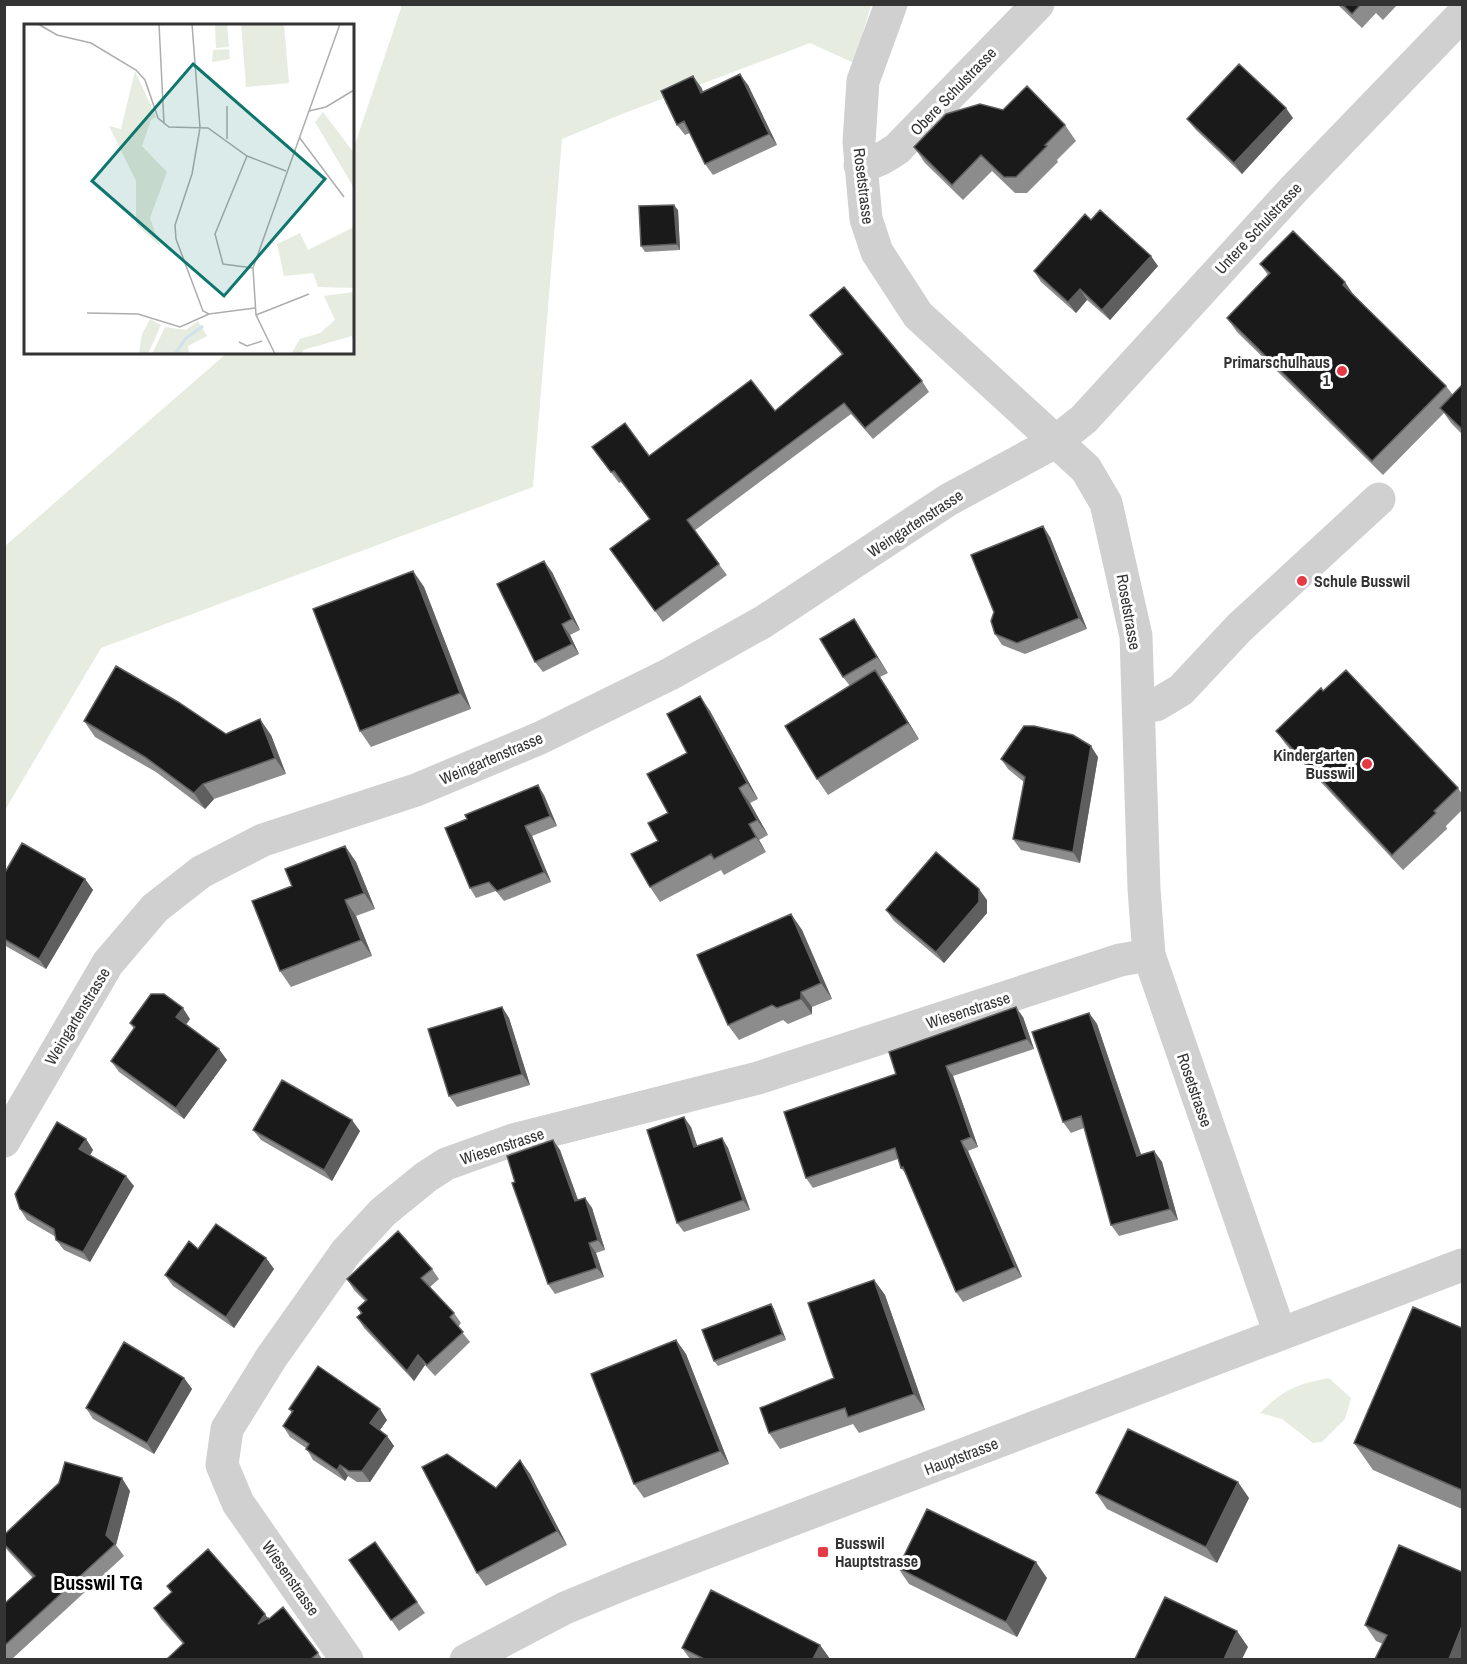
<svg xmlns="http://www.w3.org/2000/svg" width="1467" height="1664" viewBox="0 0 1467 1664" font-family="'Archivo Narrow',sans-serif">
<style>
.green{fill:#e6ecdf}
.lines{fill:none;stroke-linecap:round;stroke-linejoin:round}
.minor{stroke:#d0d0d0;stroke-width:33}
.wall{fill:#8c8c8c}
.shaded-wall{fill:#5f5f5f}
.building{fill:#1a1a1a;stroke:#5f5f5f;stroke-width:1.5}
.poi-dot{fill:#e63946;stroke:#fff;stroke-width:2}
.labels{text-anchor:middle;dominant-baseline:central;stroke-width:6;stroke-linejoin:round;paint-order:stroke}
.street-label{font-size:16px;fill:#333;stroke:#fff}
.poi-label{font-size:16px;font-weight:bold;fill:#333;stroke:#fff;text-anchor:end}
.quarter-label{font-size:20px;font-weight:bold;fill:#000;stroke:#fff}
.inset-river{fill:none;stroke:#cfe2ee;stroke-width:3}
.inset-road{fill:none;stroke:#adadad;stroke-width:1.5}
.view{fill:#0f766e;fill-opacity:0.15;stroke:#0f766e;stroke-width:3}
.inset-edge{fill:none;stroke:#333;stroke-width:3}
</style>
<rect width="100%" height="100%" fill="#fff"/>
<path class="green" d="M 402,5 L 871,5 L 854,63 L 810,43 L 622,114 L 562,139 L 533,487 L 101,648 L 5,810 L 5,546 L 227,353 L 352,352 L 353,150 Z
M 1329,1378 L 1351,1398 L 1345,1419 L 1322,1442 L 1313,1443 L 1282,1419 L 1260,1413 C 1283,1390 1297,1384 1329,1378 Z"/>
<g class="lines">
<path class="minor" d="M 891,4 L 863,81 L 859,142 L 866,219 L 877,252 L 918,315 L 1086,469 L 1106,503 L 1136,636 L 1144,889 L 1149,955 L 1280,1334
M 860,165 C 874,164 885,157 897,149 L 1038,4
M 1139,706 L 1156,705 L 1181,690 L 1239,628 L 1379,499
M 4,1141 L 108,963 L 155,908 L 201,872 L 263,840 L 416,790 L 540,738 L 670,674 L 763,622 L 948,500 L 1055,442 L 1084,419 L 1294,189 L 1462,15
M 347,1660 L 238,1503 L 222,1465 L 227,1429 L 271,1358 L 346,1252 L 383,1212 L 426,1177 L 446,1164 L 513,1140 L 758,1078 L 1120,960 L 1149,955
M 466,1660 L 565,1608 L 628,1582 L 1462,1265"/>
</g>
<path class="wall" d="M 1337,4 L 1398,4 L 1383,20 L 1376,13 L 1362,28 Z
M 748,85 L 777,145 L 713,175 L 705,164 L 690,133 L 685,135 L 677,125 L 701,87 L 703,92 Z
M 1003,110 L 1065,125 L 1076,141 L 1057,160 L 1058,162 L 1027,193 L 1015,193 L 992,171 L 963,200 L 925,163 L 914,147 Z
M 1293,118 L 1242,174 L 1195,129 L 1187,119 Z
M 678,210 L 680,250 L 645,252 L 641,246 Z
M 1091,220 L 1158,266 L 1110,320 L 1087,300 L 1076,313 L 1041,282 L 1034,271 Z
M 1260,264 L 1354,295 L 1446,386 L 1453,395 L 1462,385 L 1462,434 L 1451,423 L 1444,413 L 1383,475 L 1237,332 L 1227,318 L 1268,275 Z
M 810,315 L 922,381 L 929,392 L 873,439 L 851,414 L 694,531 L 727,575 L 663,622 L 610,549 L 650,519 L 621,482 L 619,483 L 592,447 L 649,456 L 775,411 L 842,355 L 818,326 Z
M 1050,537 L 1087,629 L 1025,654 L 1002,645 L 995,634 Z
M 413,571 L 424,587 L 471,709 L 371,747 L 360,731 Z
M 552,572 L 580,630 L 570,635 L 579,654 L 543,672 L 535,662 Z
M 854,619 L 864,635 L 888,673 L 880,677 L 919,739 L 828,795 L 817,779 L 850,686 L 843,677 Z
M 1323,691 L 1458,788 L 1462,794 L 1462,810 L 1446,826 L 1447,829 L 1403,870 L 1287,746 L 1276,731 Z
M 710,711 L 758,799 L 750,803 L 768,835 L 759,840 L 766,852 L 724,875 L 721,870 L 660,902 L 650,887 L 668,813 L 687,753 Z
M 84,721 L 226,734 L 271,735 L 286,774 L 214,799 L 205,809 L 156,772 L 95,737 Z
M 1098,757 L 1080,863 L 1021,850 L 1013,839 L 1024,782 L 1008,769 L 1001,759 Z
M 544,795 L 557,826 L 532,836 L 551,882 L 504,901 L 496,891 L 476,898 L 470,888 Z
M 345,846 L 356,862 L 375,909 L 356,916 L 372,956 L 291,987 L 280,971 L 292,886 Z
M 4,874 L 85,879 L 93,890 L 46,969 L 4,945 Z
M 987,900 L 987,913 L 944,963 L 894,921 L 886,910 Z
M 791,914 L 802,930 L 832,999 L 812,1007 L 812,1014 L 788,1024 L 783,1020 L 739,1040 L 728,1025 Z
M 502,1007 L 509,1018 L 530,1085 L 457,1107 L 449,1096 Z
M 1089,1013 L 1097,1024 L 1141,1155 L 1154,1151 L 1162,1162 L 1178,1220 L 1119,1236 L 1111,1225 L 1084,1128 L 1071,1133 L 1063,1122 Z
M 1023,1017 L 1034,1049 L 953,1076 L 978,1147 L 968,1151 L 1022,1277 L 963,1302 L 956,1292 L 906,1174 L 901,1168 L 898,1159 L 813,1188 L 806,1178 L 896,1074 Z
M 190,1019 L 186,1025 L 227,1060 L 184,1119 L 119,1072 L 111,1061 L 134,1029 L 130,1023 Z
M 691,1127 L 697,1146 L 722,1138 L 728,1148 L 750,1210 L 684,1232 L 677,1223 Z
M 253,1130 L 360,1131 L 332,1181 L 261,1140 Z
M 86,1139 L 93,1150 L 90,1155 L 134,1186 L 90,1262 L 64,1250 L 56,1240 L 56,1237 L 27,1220 L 20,1209 Z
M 553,1140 L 560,1150 L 578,1200 L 585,1198 L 592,1208 L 605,1250 L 596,1253 L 604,1277 L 555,1294 L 548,1284 L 515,1182 Z
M 198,1249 L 266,1258 L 274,1269 L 234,1328 L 173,1286 L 165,1275 Z
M 432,1269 L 439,1279 L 430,1287 L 454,1313 L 461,1323 L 458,1327 L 470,1342 L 435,1376 L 425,1365 L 414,1381 L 364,1328 L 357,1317 L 361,1314 L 358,1308 L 365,1301 L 354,1290 L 347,1279 Z
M 874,1280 L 885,1295 L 925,1410 L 859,1433 L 853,1424 L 780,1449 L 769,1433 L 834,1378 Z
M 771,1304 L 774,1309 L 786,1340 L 718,1366 L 714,1361 Z
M 1462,1328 L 1462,1509 L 1373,1470 L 1354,1443 Z
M 676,1340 L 686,1354 L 729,1464 L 644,1498 L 634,1484 Z
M 184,1378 L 192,1389 L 154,1454 L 93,1419 L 86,1408 Z
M 289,1409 L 387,1420 L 380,1430 L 387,1436 L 394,1446 L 370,1482 L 357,1482 L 348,1476 L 345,1481 L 313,1460 L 306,1448 L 290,1437 L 283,1426 L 292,1413 Z
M 520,1460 L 530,1474 L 567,1545 L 486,1586 L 477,1573 L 496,1488 Z
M 59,1483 L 130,1491 L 116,1545 L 124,1556 L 12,1659 L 4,1659 L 4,1604 L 33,1578 L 9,1552 L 4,1546 L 4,1535 Z
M 1096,1493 L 1249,1498 L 1217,1563 L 1107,1509 Z
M 375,1542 L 425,1613 L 399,1631 L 349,1560 Z
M 898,1568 L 1047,1578 L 1017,1637 L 909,1584 Z
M 1462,1572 L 1383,1644 L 1376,1641 L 1365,1625 Z
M 167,1586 L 267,1618 L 318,1653 L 322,1659 L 168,1659 L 183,1644 L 161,1619 L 154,1608 L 172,1592 Z
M 820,1645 L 830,1659 L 690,1659 L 682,1648 Z"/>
<path class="shaded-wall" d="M 740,74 L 748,85 L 777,145 L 769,134 Z
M 693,76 L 701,87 L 709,104 L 701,93 Z
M 1286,108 L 1293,118 L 1242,174 L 1234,163 Z
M 674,205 L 678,210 L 680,250 L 677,244 Z
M 1151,256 L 1158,266 L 1110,320 L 1102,310 Z
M 1345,282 L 1355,297 L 1343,285 Z
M 1080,289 L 1087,300 L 1076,313 L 1068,302 Z
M 1043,526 L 1050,537 L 1087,629 L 1079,618 Z
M 544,561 L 552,572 L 580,630 L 572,619 Z
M 413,571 L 424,587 L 471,709 L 460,693 Z
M 854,619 L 864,635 L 888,673 L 877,657 Z
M 562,624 L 570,635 L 579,654 L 572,644 Z
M 875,670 L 886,686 L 919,739 L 908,723 Z
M 700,696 L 710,711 L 758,799 L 747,783 Z
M 260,719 L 271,735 L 286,774 L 275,758 Z
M 1091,746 L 1098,757 L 1080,863 L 1073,852 Z
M 203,784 L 214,799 L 205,809 L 194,793 Z
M 538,785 L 544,795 L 557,826 L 550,816 Z
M 739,788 L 750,803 L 768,835 L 757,820 Z
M 749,824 L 759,840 L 766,852 L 756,837 Z
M 525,826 L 532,836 L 551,882 L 544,872 Z
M 345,846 L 356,862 L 375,909 L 364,893 Z
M 85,879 L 93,890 L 46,969 L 39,959 Z
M 979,889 L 987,900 L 987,913 L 944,963 L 936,952 Z
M 345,900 L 356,916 L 372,956 L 361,940 Z
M 791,914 L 802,930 L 832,999 L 821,983 Z
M 801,992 L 812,1007 L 812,1014 L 801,999 Z
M 502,1007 L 509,1018 L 530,1085 L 522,1074 Z
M 1016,1007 L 1023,1017 L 1034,1049 L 1027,1039 Z
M 183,1008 L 190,1019 L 183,1028 L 176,1017 Z
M 1089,1013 L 1097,1024 L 1145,1166 L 1137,1156 Z
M 219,1049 L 227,1060 L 184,1119 L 176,1108 Z
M 946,1066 L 953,1076 L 978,1147 L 971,1137 Z
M 684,1117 L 691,1127 L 701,1157 L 694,1147 Z
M 352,1120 L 360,1131 L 332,1181 L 324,1170 Z
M 722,1138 L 728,1148 L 750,1210 L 743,1200 Z
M 86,1139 L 93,1150 L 87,1160 L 79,1149 Z
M 553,1140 L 560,1150 L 582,1211 L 575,1201 Z
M 961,1141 L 968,1151 L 1022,1277 L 1015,1267 Z
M 1154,1151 L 1162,1162 L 1178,1220 L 1170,1209 Z
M 126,1176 L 134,1186 L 90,1262 L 83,1252 Z
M 585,1198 L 592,1208 L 605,1250 L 598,1240 Z
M 589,1243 L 596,1253 L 604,1277 L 597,1268 Z
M 266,1258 L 274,1269 L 234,1328 L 226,1317 Z
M 874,1280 L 885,1295 L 925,1410 L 914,1394 Z
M 771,1304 L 774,1309 L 786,1340 L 782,1334 Z
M 676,1340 L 686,1354 L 729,1464 L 720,1451 Z
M 418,1355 L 425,1365 L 414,1381 L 407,1371 Z
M 184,1378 L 192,1389 L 154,1454 L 147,1443 Z
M 380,1409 L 387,1420 L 377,1434 L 370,1423 Z
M 387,1436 L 394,1446 L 370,1482 L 362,1471 Z
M 520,1460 L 530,1474 L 567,1545 L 557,1531 Z
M 340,1465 L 348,1476 L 345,1481 L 337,1470 Z
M 122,1478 L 130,1491 L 116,1545 L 106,1535 Z
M 1238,1482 L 1249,1498 L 1217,1563 L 1206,1547 Z
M 1036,1562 L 1047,1578 L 1017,1637 L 1006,1622 Z
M 265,1614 L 272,1625 L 258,1624 Z
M 1462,1626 L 1462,1659 L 1449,1659 Z
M 1237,1631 L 1248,1647 L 1242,1659 L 1224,1659 Z
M 820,1645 L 830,1659 L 813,1659 Z"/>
<path class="building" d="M 1342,4 L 1361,4 L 1352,14 Z
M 1239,64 L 1286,108 L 1234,163 L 1187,119 Z
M 740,74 L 769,134 L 705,164 L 684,121 L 677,125 L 661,91 L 693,76 L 701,93 Z
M 1027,86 L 1065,125 L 1045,145 L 1047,146 L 1016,177 L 1004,177 L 981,155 L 952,185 L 914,147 L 946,114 L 980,104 L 1003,110 Z
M 674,205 L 677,244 L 641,246 L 639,206 Z
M 1100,210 L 1151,256 L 1102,310 L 1080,289 L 1068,302 L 1034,271 L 1085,214 L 1091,220 Z
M 1293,231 L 1345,282 L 1343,285 L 1446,386 L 1372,461 L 1227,318 L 1270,273 L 1260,264 Z
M 844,287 L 922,381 L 865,428 L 844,403 L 687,520 L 719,564 L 655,611 L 610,549 L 650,519 L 614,471 L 611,472 L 592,447 L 625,423 L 649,456 L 751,380 L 775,411 L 843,354 L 810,315 Z
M 1462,385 L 1462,429 L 1440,408 Z
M 1043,526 L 1079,618 L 1017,643 L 995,634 L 991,621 L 994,612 L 971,555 Z
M 544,561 L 572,619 L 562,624 L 572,644 L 535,662 L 497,584 Z
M 413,571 L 460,693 L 360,731 L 313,609 Z
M 854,619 L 877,657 L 843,677 L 820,639 Z
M 116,666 L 178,702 L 226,734 L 260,719 L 275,758 L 203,784 L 194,793 L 145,757 L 84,721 Z
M 875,670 L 908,723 L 817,779 L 785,726 Z
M 1346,670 L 1458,788 L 1434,811 L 1436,813 L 1392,855 L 1276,731 L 1321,688 L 1323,691 Z
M 700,696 L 747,783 L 739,788 L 757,820 L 749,824 L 756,837 L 714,859 L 711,854 L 650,887 L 631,854 L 658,841 L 648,823 L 668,813 L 647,774 L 687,753 L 667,714 Z
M 1024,726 L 1034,726 L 1073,735 L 1091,746 L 1073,852 L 1013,839 L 1025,777 L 1001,759 Z
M 538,785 L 550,816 L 525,826 L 544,872 L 497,891 L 489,882 L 470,888 L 445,828 L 467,819 L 465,815 Z
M 22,843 L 85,879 L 39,959 L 4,939 L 4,874 Z
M 345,846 L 364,893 L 345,900 L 361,940 L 280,971 L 252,901 L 292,886 L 285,869 Z
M 936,852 L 979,889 L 979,902 L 936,952 L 886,910 Z
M 791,914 L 821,983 L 801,992 L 801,999 L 777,1008 L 772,1005 L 728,1025 L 697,955 Z
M 151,994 L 164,994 L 183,1008 L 176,1017 L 219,1049 L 176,1108 L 111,1061 L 135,1027 L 130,1023 Z
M 502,1007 L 522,1074 L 449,1096 L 428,1029 Z
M 1016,1007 L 1027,1039 L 946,1066 L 971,1137 L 961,1141 L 1015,1267 L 956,1292 L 903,1167 L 901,1168 L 895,1148 L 806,1178 L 784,1112 L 896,1074 L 889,1052 Z
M 1089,1013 L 1137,1156 L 1154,1151 L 1170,1209 L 1111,1225 L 1081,1116 L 1063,1122 L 1032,1032 Z
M 282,1080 L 352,1120 L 324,1170 L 253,1130 Z
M 684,1117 L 694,1147 L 722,1138 L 743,1200 L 677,1223 L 647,1130 Z
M 57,1122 L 86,1139 L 79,1149 L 126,1176 L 83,1252 L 56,1240 L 54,1229 L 20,1209 L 15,1194 Z
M 553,1140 L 575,1201 L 585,1198 L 598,1240 L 589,1243 L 597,1268 L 548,1284 L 512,1183 L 515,1182 L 507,1156 Z
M 216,1224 L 266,1258 L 226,1317 L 165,1275 L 189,1241 L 198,1249 Z
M 398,1231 L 432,1269 L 421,1278 L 454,1313 L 450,1317 L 463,1332 L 427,1365 L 418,1355 L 407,1371 L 357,1317 L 362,1313 L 358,1308 L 367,1300 L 347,1279 Z
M 874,1280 L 914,1394 L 848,1417 L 845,1408 L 769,1433 L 760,1408 L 834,1378 L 808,1303 Z
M 771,1304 L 782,1334 L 714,1361 L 702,1330 Z
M 1413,1307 L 1462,1328 L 1462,1490 L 1354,1443 Z
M 676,1340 L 720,1451 L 634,1484 L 591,1374 Z
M 124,1342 L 184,1378 L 147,1443 L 86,1408 Z
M 318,1366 L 380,1409 L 370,1423 L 387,1436 L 362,1471 L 349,1471 L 340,1465 L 337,1470 L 306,1449 L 309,1444 L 283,1426 L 293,1411 L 289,1409 Z
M 1128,1429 L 1238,1482 L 1206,1547 L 1096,1493 Z
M 447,1454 L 496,1488 L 520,1460 L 557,1531 L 477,1573 L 422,1467 Z
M 65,1462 L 122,1478 L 106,1535 L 115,1544 L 4,1646 L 4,1604 L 35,1576 L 4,1544 L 4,1535 L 59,1483 Z
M 927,1509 L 1036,1562 L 1006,1622 L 898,1568 Z
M 375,1542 L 417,1602 L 391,1620 L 349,1560 Z
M 1399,1545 L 1462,1572 L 1462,1626 L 1449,1659 L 1375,1659 L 1387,1635 L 1365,1625 Z
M 208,1549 L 265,1614 L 258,1624 L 268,1618 L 269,1619 L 283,1607 L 318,1653 L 311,1659 L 167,1659 L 184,1643 L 154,1608 L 172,1592 L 167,1586 Z
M 711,1590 L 820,1645 L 813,1659 L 704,1659 L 682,1648 Z
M 1165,1597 L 1237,1631 L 1224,1659 L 1135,1659 Z"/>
<g class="poi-dot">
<circle cx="1342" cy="371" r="6"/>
<circle cx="1302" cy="581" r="6"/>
<circle cx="1367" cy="764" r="6"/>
<rect x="817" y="1546" width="12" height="12" rx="3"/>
</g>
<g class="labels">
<g class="street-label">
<text transform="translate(953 91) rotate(-46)">Obere Schulstrasse</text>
<text transform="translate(864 186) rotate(83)">Rosetstrasse</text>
<text transform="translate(1258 228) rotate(-47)">Untere Schulstrasse</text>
<text transform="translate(915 523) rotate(-33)">Weingartenstrasse</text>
<text transform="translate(1129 612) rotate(80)">Rosetstrasse</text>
<text transform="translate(491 758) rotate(-23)">Weingartenstrasse</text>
<text transform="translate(968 1010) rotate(-18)">Wiesenstrasse</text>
<text transform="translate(77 1016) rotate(-59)">Weingartenstrasse</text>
<text transform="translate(1195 1090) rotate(71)">Rosetstrasse</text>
<text transform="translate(502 1146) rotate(-18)">Wiesenstrasse</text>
<text transform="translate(961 1456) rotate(-21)">Hauptstrasse</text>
<text transform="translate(291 1578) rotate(55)">Wiesenstrasse</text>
</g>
<g class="poi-label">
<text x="1330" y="362">Primarschulhaus<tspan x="1330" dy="18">1</tspan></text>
<text x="1314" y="581" text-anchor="start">Schule Busswil</text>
<text x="1355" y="755">Kindergarten<tspan x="1355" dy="18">Busswil</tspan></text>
<text x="835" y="1543" text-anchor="start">Busswil<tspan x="835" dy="18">Hauptstrasse</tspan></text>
</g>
<g class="quarter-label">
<text x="98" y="1582">Busswil TG</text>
</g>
</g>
<g transform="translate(24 24)">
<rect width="330" height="330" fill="#fff"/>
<path d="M 191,0 L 203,0 L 205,23 L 192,24 ZM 217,0 L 260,0 L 265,59 L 222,63 ZM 205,25 L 206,35 L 188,38 L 189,26 ZM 111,47 L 132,93 L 127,96 L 118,122 L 143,148 L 126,194 L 136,222 L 112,200 L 112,157 L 85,102 L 97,105 ZM 299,88 L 330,129 L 330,164 L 291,98 ZM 330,203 L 330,264 L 294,263 L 289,249 L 260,252 L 253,220 L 276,209 L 284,226 ZM 330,268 L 330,318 L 328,312 L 279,326 L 279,330 L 267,330 L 276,315 L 296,309 L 311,296 L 300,272 ZM 126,295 L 137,301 L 124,330 L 115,330 L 118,310 ZM 174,297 L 183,312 L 164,322 L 165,330 L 128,330 L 141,303 L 162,306 Z" fill="#e6ecdf"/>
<path class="inset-river" d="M 151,330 L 162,314 L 179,302"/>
<path class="inset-road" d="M 14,0 L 33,11 L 67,19 L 112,46 L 121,56 L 134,94 L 145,103 L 184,104 L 223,132 L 262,147M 135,0 L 140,100M 168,0 L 176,104 L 168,150 L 151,201 L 152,215 L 179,287 L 185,290 L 231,284M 285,87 L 302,83 L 330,66M 275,113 L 320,173M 203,115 L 203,82M 223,132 L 191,210 L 199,240 L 229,244M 63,289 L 114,290 L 156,303 L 185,290M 232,291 L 285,270M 215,318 L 223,322 L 238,317M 251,330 L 232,291 L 229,244 L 316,0"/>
<path class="view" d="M 169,40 L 301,155 L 200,272 L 68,157 Z"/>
<rect width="330" height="330" class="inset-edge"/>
</g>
<rect width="1467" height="1664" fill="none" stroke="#333333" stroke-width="12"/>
</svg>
